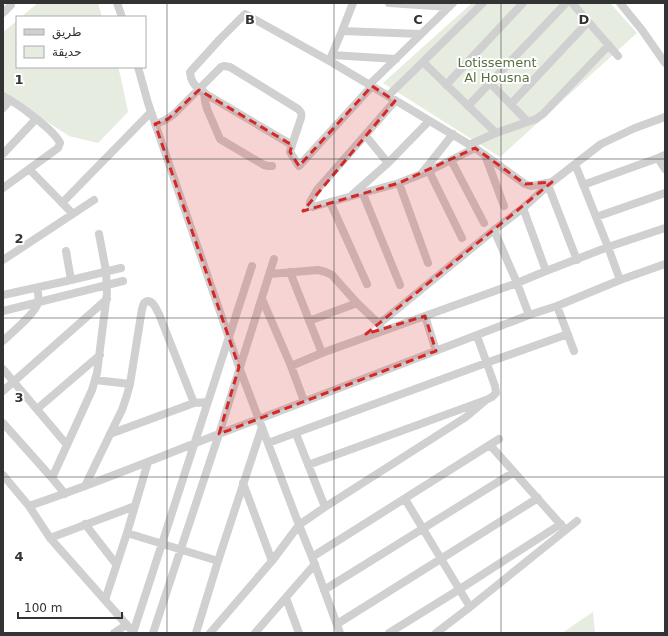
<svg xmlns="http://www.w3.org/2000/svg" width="668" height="636" viewBox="0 0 668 636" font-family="'DejaVu Sans','Noto Naskh Arabic',sans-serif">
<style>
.green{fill:#e6ecdf}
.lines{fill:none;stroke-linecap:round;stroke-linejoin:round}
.minor{stroke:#d0d0d0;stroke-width:8}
.marked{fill:#d62828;fill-opacity:0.2;stroke:#d62828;stroke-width:3;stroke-dasharray:8 5;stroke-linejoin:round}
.grid{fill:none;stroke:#333;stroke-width:1;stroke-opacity:0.55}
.labels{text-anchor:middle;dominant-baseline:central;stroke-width:4;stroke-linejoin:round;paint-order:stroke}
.park-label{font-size:13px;fill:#56703f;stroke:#fff}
.grid-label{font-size:13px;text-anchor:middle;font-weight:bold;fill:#333;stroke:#fff;stroke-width:4;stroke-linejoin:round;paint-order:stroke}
</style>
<rect width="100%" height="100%" fill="#fff"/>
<path class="green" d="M 38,3 L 98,3 L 102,17 L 21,17 Z
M 472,3 L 610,3 L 637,33 L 500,157 L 383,83 Z
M 17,21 L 17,67 L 118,67 L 121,78 L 128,112 L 98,143 L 69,136 L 3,93 L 3,32 Z
M 593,612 L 595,633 L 562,633 Z"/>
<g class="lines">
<path class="minor" d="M 117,3 L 122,17
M 389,3 L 449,7
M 572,3 L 618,56
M 620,3 L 642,30 L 665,63
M 3,13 L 11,5 L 10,3
M 342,31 L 421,34
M 332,55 L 396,59
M 330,59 L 342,31 L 353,3
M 423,62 L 496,133
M 138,67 L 148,103 L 239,367 L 299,525 L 312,557 L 340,633
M 490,83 L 528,122
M 369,85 L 453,3
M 446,85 L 523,3
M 204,92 L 205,101 L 207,109 L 220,139 L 230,145 L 264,165 L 268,166 L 272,166
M 3,96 C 17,103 54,130 60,143 L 58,148 L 3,188
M 388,96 L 483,3
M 395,101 L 317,190 L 310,202 L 310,206 L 313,207 L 316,206 L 399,183 L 429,171 L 475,148
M 511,104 L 588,22
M 468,106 L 566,3
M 3,108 L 10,100
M 155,124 C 163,122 168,119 174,114 L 221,67 L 224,66 L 230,67 L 298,109 C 301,112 302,113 301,118 L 292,145 L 290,152 L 299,166 L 372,86
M 365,135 L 388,163
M 292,145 L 199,90 C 193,83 191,81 190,72 L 191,71 L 220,39 L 245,14 L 333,63 L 475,148 L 525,184 L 531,186 L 552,182
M 469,145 L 496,133 L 536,119 L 543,114 L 609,45
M 3,154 L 36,119
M 485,155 L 504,206
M 658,158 L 665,169
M 451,160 L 484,223
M 575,164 L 608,247 L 620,280
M 29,169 L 73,214
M 429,171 L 462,238
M 422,173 L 453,134
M 399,183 L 428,263
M 548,185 L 577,260
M 583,185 L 658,158 L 665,155
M 363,194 L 400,285
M 352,195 L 388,163 L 429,121
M 330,202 L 367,284
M 62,203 L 151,112
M 523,208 L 546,271
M 596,217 L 665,193
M 494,230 L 517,283 L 529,315
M 66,251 L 71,280
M 3,260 L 94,200
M 290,272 L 322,353
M 270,274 L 318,270 C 324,271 327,272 332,275 L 357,303 L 379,324
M 3,295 L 71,280 L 121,268
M 262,299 L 291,366 L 304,401
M 557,306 L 574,351
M 3,311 L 123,281
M 425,316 L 436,351
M 309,321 L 357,303
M 383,331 L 379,324 L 494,230 L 523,208 L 552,182 L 601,144 L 635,128 L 665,117
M 3,341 C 11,333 35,314 38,303 C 39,299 38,292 37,288
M 291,366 L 322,353 L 383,331 L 517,283 L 546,271 L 608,247 L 665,228
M 3,369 L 67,445
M 95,380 L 130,384
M 3,391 L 107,299
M 37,409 L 100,355
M 3,423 L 52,478 L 65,494
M 110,434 L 194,403 L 207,402
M 296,434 L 325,507
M 268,443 L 486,363 L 568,334
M 490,445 L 563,527
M 308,465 L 486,400 L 492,397 L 496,393 L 495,386 L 477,336
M 3,475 L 29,506 L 50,538 L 134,633
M 52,478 L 92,390 L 97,373 L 107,293 L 106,271 L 99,234
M 243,483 L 272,561
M 85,486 L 116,422 L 122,410 L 127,395 L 130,384 L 142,309 L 144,303 L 147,301 C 154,301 156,309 159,314 L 194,403
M 405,499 L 470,607
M 29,506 C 107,480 182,447 259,419 L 529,315 L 557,306 L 620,280 L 665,264
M 85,524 L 116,564
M 127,533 L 218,561
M 50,538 L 135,506
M 312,557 L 499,439
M 324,590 L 514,472
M 286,598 L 299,633
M 105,600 L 127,533 L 148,462
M 337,624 L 538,498
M 114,633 L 126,625
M 133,633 L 252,266
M 153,633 L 219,434 L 274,259
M 196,633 L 218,561 L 262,427
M 210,633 L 272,561 L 299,525 L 325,507 L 466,417 L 486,400
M 255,633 L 315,564
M 389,633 L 460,589 L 561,524
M 436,633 L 470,607 L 577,521"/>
</g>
<path class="marked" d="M 372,86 L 395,101 L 303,211 L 399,183 L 475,148 L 525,184 L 552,182 L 366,334 L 425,316 L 436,351 L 219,434 L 239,367 L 155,124 L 168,119 L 199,90 L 292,145 L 290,152 L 299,166 Z"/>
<path class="grid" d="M 167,3 L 167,633M 334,3 L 334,633M 501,3 L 501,633M 3,159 L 665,159M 3,318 L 665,318M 3,477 L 665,477"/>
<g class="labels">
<g class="park-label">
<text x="497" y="62">Lotissement<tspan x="497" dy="15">Al Housna</tspan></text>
</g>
</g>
<g class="grid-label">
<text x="250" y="24">B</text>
<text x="418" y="24">C</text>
<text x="584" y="24">D</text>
<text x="19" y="84">1</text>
<text x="19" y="243">2</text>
<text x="19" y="402">3</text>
<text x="19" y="561">4</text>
</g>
<rect width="668" height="636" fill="none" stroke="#333333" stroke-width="8"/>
<rect x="16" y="16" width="130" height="52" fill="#ffffff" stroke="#adadad"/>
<rect x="24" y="29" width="20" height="6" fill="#d0d0d0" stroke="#adadad"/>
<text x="52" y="36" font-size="12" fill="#333333">طريق</text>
<rect x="24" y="46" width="20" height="12" fill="#e6ecdf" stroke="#adadad"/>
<text x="52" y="56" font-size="12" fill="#333333">حديقة</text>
<path d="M18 612v6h104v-6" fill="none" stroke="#333333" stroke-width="2"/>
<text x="24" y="612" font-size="12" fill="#333333" stroke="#ffffff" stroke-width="3" paint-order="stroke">100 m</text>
</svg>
